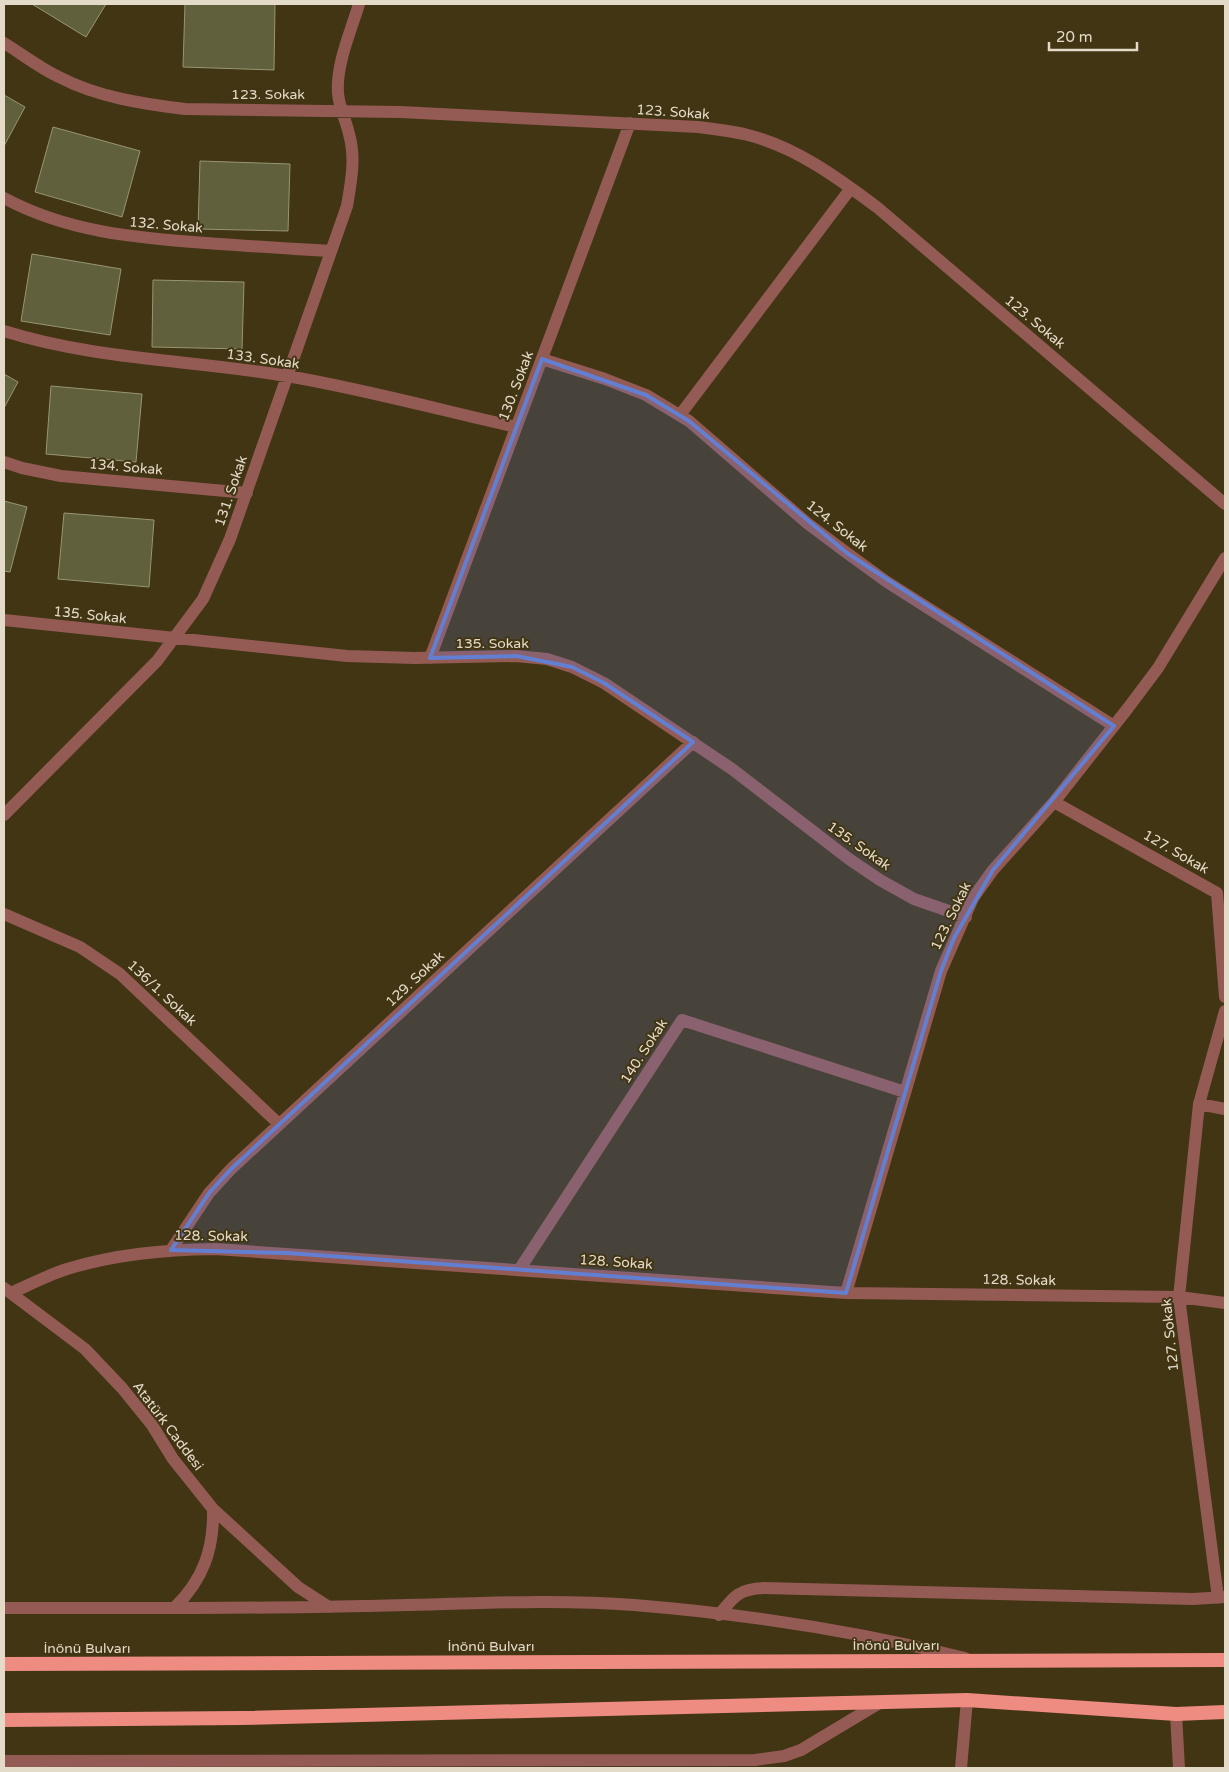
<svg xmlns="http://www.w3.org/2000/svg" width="1229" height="1772" viewBox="0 0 1229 1772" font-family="'Varela Round',sans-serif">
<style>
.building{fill:#61603d;stroke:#979671}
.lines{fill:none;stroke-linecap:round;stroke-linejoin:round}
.minor{stroke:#945b55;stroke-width:12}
.tertiary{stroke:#945b55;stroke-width:12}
.trunk{stroke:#ee8c82;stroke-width:14}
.marked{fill:#627fd2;fill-opacity:0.2;stroke:#627fd2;stroke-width:4;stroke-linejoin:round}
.labels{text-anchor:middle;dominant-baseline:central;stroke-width:4;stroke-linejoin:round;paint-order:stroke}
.street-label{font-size:14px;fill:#e3dac8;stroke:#423514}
</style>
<rect width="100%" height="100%" fill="#423514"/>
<path class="building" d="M 32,4 L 106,4 L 86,37 Z
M 185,4 L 275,4 L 274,70 L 183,67 Z
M 4,95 L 25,107 L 4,146 Z
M 53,127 L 140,151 L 122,217 L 35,192 Z
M 200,161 L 290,164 L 288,231 L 198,229 Z
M 32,254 L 121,269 L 110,335 L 21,321 Z
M 153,280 L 244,282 L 242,349 L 152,347 Z
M 4,374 L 18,382 L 4,408 Z
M 51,386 L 142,394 L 136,462 L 46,454 Z
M 4,501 L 27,507 L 10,572 L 4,571 Z
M 64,513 L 154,520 L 149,587 L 58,579 Z"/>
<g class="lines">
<path class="minor" d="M 4,43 C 22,54 40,68 59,77 C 97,97 143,104 185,109 L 400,112 L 698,127 C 714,129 729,131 744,134 C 795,146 838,178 878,208 L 1225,504
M 4,198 C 67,232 136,238 206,243 C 248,246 290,249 331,251
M 4,331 C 96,360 193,360 287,376 C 364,389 440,410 516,427
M 542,359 L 605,379 L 646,395 L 689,421 L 807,523 L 847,553 L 887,582 L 1114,726
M 680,415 L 851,188
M 4,462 L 22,468 L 61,476 L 247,493
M 4,620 L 347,656 L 415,658 L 516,656 L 547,659 L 572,667 L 604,683 L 732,769 L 849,859 L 880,880 L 914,899 L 966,917
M 430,658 L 630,123
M 1054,802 L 1217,893 L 1225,997
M 4,815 L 157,661 L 203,599 L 230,539 L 347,206 C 351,182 356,158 349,134 C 346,120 339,108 338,93 C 336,64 351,31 359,4
M 4,914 L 80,947 L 120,974 L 279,1124
M 1199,1104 L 1225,1109
M 171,1250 L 209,1193 L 231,1169 L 693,742
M 519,1270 L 682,1020 L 905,1092
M 11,1293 C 29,1285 48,1275 67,1269 C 116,1254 164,1250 215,1249 L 846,1293 L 1179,1297 L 1225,1303
M 846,1293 L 941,971 L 973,898 L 993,870 L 1054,802 L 1128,708 L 1158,668 L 1225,558
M 1218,1598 L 1179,1297 L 1199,1104 L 1225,1011
M 719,1615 C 734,1596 739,1589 764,1588 L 1193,1599 L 1225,1597
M 1176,1714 L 1179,1768
M 4,1761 L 755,1760 L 784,1756 L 801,1750 L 881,1702
M 961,1768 L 967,1700"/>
<path class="tertiary" d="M 4,1288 L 85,1349 L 122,1388 L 152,1425 L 173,1459 L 213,1509 L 298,1587 L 329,1607
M 175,1607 C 203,1580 214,1549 213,1509
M 4,1608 C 123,1608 243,1609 363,1606 C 453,1605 545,1598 634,1605 C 745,1614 857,1631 965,1658"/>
<path class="trunk" d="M 4,1664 L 1225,1660
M 4,1720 L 241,1718 L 967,1700 L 1176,1714 L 1225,1712"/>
</g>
<path class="marked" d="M 542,359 L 646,395 L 689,421 L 847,553 L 1114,726 L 993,870 L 954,938 L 941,971 L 846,1293 L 287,1253 L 171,1250 L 209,1193 L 231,1169 L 693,742 L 604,683 L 572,667 L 516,656 L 430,658 Z"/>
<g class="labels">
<g class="street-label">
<text x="268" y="94">123. Sokak</text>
<text transform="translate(673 112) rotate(4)">123. Sokak</text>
<text transform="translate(166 225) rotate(5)">132. Sokak</text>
<text transform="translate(1035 322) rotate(40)">123. Sokak</text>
<text transform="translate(263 359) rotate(8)">133. Sokak</text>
<text transform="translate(516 386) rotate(-69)">130. Sokak</text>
<text transform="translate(126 467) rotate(5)">134. Sokak</text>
<text transform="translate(231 491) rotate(-71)">131. Sokak</text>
<text transform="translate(837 526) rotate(38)">124. Sokak</text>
<text transform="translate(90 615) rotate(6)">135. Sokak</text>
<text x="492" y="643">135. Sokak</text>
<text transform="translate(859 846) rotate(35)">135. Sokak</text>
<text transform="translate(1176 852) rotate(30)">127. Sokak</text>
<text transform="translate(951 916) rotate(-64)">123. Sokak</text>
<text transform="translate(415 979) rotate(-43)">129. Sokak</text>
<text transform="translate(162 993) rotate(43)">136/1. Sokak</text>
<text transform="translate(644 1051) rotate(-57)">140. Sokak</text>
<text transform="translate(211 1236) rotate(1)">128. Sokak</text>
<text transform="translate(616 1262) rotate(4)">128. Sokak</text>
<text transform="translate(1019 1280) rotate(1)">128. Sokak</text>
<text transform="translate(1170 1335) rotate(-96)">127. Sokak</text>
<text transform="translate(168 1426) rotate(53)">Atatürk Caddesi</text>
<text x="896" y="1645">İnönü Bulvarı</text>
<text x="491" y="1646">İnönü Bulvarı</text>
<text x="87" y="1648">İnönü Bulvarı</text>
</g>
</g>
<rect width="1229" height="1772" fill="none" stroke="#e3dac8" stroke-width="10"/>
<path d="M1049 42v8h88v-8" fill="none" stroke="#e3dac8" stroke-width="2.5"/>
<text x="1056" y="42" font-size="15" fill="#e3dac8" stroke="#423514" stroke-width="4" paint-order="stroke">20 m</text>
</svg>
